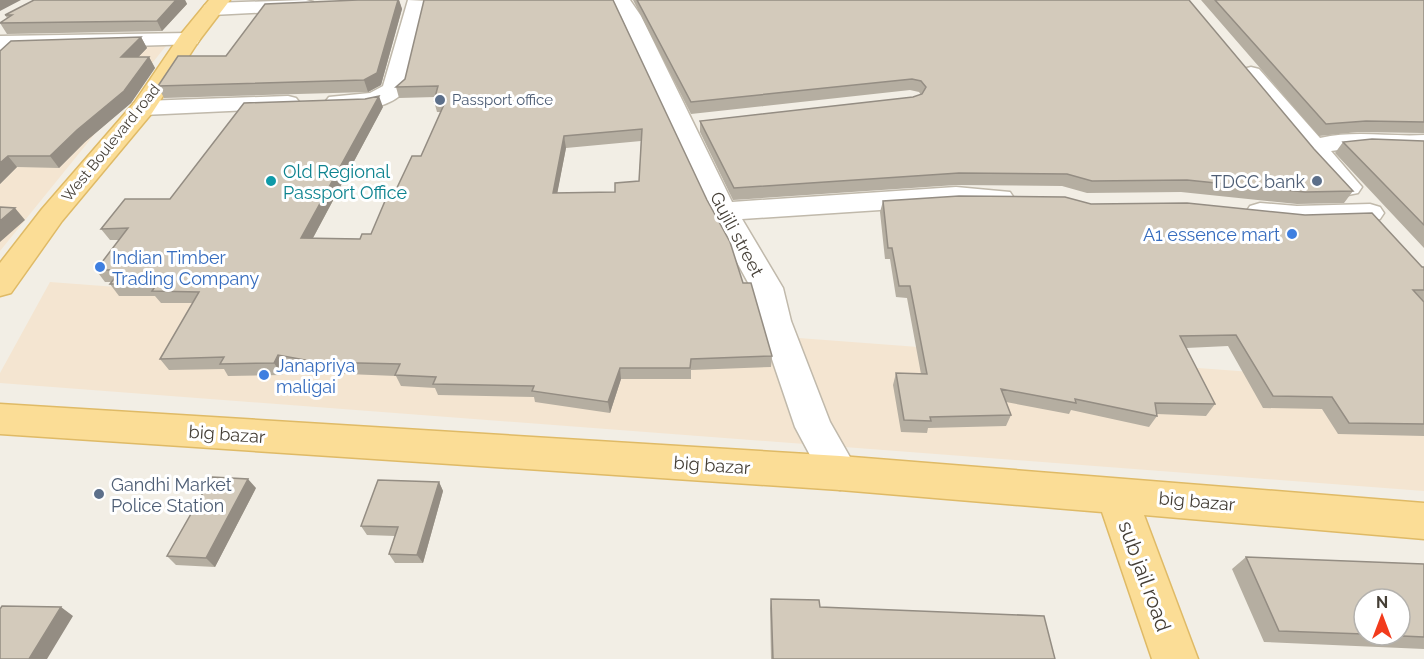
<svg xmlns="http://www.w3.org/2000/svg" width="1424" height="659" viewBox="0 0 1424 659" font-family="Raleway,sans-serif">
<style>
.commercial{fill:#f4e5d1}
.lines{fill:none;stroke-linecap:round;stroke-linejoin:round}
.minor-casing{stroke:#c0b9ab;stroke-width:3}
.major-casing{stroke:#dfba66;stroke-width:3}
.minor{fill:#fff;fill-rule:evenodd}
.major{fill:#fbdd96;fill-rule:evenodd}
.wall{fill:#b5aea1;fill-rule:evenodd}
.shaded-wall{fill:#948d83}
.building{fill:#d3cabb;stroke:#948d83;stroke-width:1.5;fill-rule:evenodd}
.service-dot{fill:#5c6f8a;stroke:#fff;stroke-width:2}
.culture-dot{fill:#0f9aa8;stroke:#fff;stroke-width:2}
.shop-dot{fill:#3f7fe0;stroke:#fff;stroke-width:2}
.labels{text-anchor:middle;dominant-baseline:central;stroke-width:6;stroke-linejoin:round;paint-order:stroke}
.far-service-label{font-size:15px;fill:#4e5e75;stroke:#fff;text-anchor:start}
.far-street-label{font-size:15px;fill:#443e35;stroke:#fff}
.culture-label{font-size:18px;fill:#0d838f;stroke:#fff;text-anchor:start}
.service-label{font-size:18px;fill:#4e5e75;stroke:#fff;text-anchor:end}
.street-label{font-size:18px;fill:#443e35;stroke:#fff}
.shop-label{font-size:18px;fill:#366cbe;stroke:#fff;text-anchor:start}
.near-street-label{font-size:21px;fill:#443e35;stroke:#fff}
</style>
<rect width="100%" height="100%" fill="#f2eee5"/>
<path class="commercial" d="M 166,46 L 0,251 L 0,51 Z
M 50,282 L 1424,385 L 1424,491 L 0,383 L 0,373 Z"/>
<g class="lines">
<g class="minor-casing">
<path id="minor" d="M 306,0 L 313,2 L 316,6 L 313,10 L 212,15 L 205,13 L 202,9 L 205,5 L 212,3 Z
M 408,0 L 427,1 L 406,89 C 391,110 352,113 329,107 L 325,102 L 329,97 L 370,93 L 383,86 Z
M 610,0 L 630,0 L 641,16 L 732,202 L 956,187 L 1010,192 L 1014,198 L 1010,204 L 1000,207 L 956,205 L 742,219 L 783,288 L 791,321 L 830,422 L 859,473 L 854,485 L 840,490 L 826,485 L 795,427 L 759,321 L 751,288 L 709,211 L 621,16 Z
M 189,33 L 197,34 L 200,39 L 197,44 L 0,50 L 0,36 Z
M 1251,67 L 1259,69 L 1320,138 C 1356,130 1388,137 1424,135 L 1424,151 C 1393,152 1362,146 1331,151 L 1362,187 L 1358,193 L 1348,195 L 1338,193 L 1240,74 L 1243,69 Z
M 288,96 L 296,98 L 300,103 L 296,108 L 143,115 L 134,113 L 131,108 L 134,103 L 143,101 Z
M 1260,203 L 1297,206 L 1370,204 L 1380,207 L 1384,213 L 1380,219 L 1370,222 L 1297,224 L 1250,218 L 1246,212 L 1250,206 Z"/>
</g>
<g class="major-casing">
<path id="major" d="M 209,0 L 230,0 L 198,42 L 152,113 L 62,221 L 11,293 L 0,296 L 0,263 L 42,209 L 134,103 L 181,34 Z
M 0,404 L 840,456 L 1424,503 L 1424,539 L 1144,515 L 1198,659 L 1152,659 L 1102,512 L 840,490 L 0,434 Z"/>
</g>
<use href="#minor" class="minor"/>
<use href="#major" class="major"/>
</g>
<path class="wall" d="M 35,0 L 185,0 L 187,4 L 162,31 L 7,34 L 0,23 L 7,18 L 5,15 Z
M 358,0 L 399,0 L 402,9 L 381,85 L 368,92 L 164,98 L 158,86 L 226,56 Z
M 613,0 L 743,283 L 772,356 L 771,367 L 691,370 L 691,379 L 621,379 L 610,413 L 535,402 L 534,397 L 438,395 L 435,388 L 401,386 L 396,376 L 323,373 L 285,367 L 282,375 L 228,376 L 224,369 L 169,370 L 160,359 L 193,303 L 161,303 L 155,296 L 119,296 L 110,284 L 112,282 L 105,282 L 96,270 L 119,240 L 110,240 L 101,229 L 383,107 L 313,238 L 360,239 L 371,234 L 394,194 L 421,156 L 441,112 L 437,112 L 434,101 L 435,97 L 399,98 L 396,87 ZM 641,141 L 639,181 L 615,192 L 557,193 L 566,148 Z
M 633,0 L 1189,0 L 1314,149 L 1353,191 L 1344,203 L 1297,204 L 1181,192 L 1087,193 L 1062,186 L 956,185 L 733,200 L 700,132 L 700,121 L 913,97 L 921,95 L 919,92 L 910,90 L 691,114 Z
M 1201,0 L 1424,0 L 1424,133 L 1358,132 L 1319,136 Z
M 141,37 L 147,48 L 138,57 L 149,57 L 155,68 L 131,103 L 85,142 L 59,168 L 17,167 L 0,184 L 0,51 Z
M 1424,141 L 1424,248 L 1335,153 L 1343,142 Z
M 883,201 L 1091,204 L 1424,267 L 1424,436 L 1338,434 L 1322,409 L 1263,408 L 1228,346 L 1186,348 L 1215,404 L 1206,416 L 1157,414 L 1157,416 L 1149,427 L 1071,410 L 1069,414 L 1006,402 L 1011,415 L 1006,426 L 928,428 L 927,433 L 901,432 L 893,385 L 896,373 L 921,374 L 907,298 L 896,297 L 890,259 L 885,259 L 880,212 Z
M 439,482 L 443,491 L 423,563 L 395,563 L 389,554 L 395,536 L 367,535 L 361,526 Z
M 256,488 L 215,567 L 176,565 L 167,556 Z
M 1246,557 L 1424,564 L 1424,649 L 1264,642 L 1232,569 ZM 1364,599 L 1400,635 L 1364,635 Z
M 771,599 L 820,607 L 1055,659 L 771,659 L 770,608 Z"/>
<path class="shaded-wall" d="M 0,0 L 21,0 L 0,11 Z
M 176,0 L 185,0 L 187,4 L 162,31 L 157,21 Z
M 398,0 L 399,0 L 402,9 L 381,85 L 368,92 L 364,80 Z
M 141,37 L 147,48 L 128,68 L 121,57 Z
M 149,57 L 155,68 L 131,103 L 85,142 L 59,168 L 50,156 Z
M 379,96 L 383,107 L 307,249 L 301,238 Z
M 564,136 L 566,148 L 555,205 L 553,193 Z
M 8,156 L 17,167 L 0,184 L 0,163 Z
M 15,208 L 25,220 L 0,242 L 0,221 Z
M 278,355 L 285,367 L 282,375 L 274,363 Z
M 620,368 L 621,379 L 610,413 L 608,402 Z
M 248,479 L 256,488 L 215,567 L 206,558 Z
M 439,482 L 443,491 L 423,563 L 417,555 Z
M 61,607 L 73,616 L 47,659 L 29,659 Z"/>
<path class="building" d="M 34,0 L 176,0 L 157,21 L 0,23 L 12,15 L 5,15 Z
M 358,0 L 398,0 L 377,73 L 364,80 L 158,86 L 178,56 L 226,56 L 265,4 Z
M 424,0 L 613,0 L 707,200 L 730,242 L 743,283 L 751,283 L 772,356 L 691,359 L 690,368 L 620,368 L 608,402 L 532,391 L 534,386 L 433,384 L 436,377 L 395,375 L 400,364 L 316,362 L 278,355 L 274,363 L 220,364 L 224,357 L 160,359 L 199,292 L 152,291 L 157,284 L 110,284 L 121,270 L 96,270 L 128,228 L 101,229 L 125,199 L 170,199 L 244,103 L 365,99 L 379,96 L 301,238 L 360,239 L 362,234 L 371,234 L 388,194 L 394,194 L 412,156 L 421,156 L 446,100 L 434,101 L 438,86 L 396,87 L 405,79 ZM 642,129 L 639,181 L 615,183 L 615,192 L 553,193 L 564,136 Z
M 637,0 L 1189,0 L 1314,149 L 1353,191 L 1305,192 L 1187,180 L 1092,181 L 1067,174 L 959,173 L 734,188 L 700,121 L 913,97 L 922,94 L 926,87 L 921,81 L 912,79 L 691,102 Z
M 1215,0 L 1424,0 L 1424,122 L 1366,121 L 1326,124 Z
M 141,37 L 121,57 L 149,57 L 124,91 L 77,130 L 50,156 L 8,156 L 0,163 L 0,51 L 11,41 Z
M 1372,139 L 1424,141 L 1424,225 L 1343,142 Z
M 959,196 L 1065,197 L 1091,204 L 1187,203 L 1305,215 L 1372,213 L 1422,267 L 1424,267 L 1424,290 L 1413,290 L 1424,302 L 1424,424 L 1349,423 L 1332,397 L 1273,396 L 1236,335 L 1180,336 L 1215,404 L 1155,403 L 1157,416 L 1075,399 L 1076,403 L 1001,389 L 1011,415 L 930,417 L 931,421 L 904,420 L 896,373 L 927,374 L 910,286 L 899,286 L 892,248 L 888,248 L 883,201 Z
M 0,207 L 15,208 L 0,221 Z
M 212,477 L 248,479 L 206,558 L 167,556 Z
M 378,480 L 439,482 L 417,555 L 389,554 L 398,527 L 361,526 Z
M 1246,557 L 1424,564 L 1424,637 L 1381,635 L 1400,635 L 1400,599 L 1364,599 L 1364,634 L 1279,631 Z
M 771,599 L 819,600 L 820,607 L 1044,616 L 1055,659 L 773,659 Z
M 2,606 L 61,607 L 29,659 L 0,659 L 0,609 Z"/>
<g class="service-dot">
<circle cx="440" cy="100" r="6"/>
<circle cx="1317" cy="181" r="6"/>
<circle cx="99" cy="494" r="6"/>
</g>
<circle class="culture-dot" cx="271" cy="181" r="6"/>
<g class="shop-dot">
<circle cx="1292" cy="234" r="6"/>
<circle cx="100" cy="267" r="6"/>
<circle cx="264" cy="375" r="6"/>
</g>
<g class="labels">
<g class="far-service-label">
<text x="452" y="100">Passport office</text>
</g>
<g class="far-street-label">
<text transform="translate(111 143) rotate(-51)">West Boulevard road</text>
</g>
<g class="culture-label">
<text x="283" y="171">Old Regional<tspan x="283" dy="21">Passport Office</tspan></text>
</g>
<g class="service-label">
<text x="1305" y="181">TDCC bank</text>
<text x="111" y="484" text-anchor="start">Gandhi Market<tspan x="111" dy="21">Police Station</tspan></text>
</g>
<g class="street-label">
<text transform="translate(737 234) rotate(62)">Gujili street</text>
<text transform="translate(227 434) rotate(4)">big bazar</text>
<text transform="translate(712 465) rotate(4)">big bazar</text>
<text transform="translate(1197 501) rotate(5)">big bazar</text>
</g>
<g class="shop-label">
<text x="1280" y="234" text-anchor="end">A1 essence mart</text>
<text x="112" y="257">Indian Timber<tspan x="112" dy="21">Trading Company</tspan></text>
<text x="276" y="365">Janapriya<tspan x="276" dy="21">maligai</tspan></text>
</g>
<g class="near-street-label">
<text transform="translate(1145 576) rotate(70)">sub jail road</text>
</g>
</g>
<g transform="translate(1382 617)"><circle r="28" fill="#ffffff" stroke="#b4b2ae" stroke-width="1.5"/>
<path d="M0-4.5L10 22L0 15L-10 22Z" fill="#f23b1c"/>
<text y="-9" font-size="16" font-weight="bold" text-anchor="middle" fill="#443e35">N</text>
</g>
</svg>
